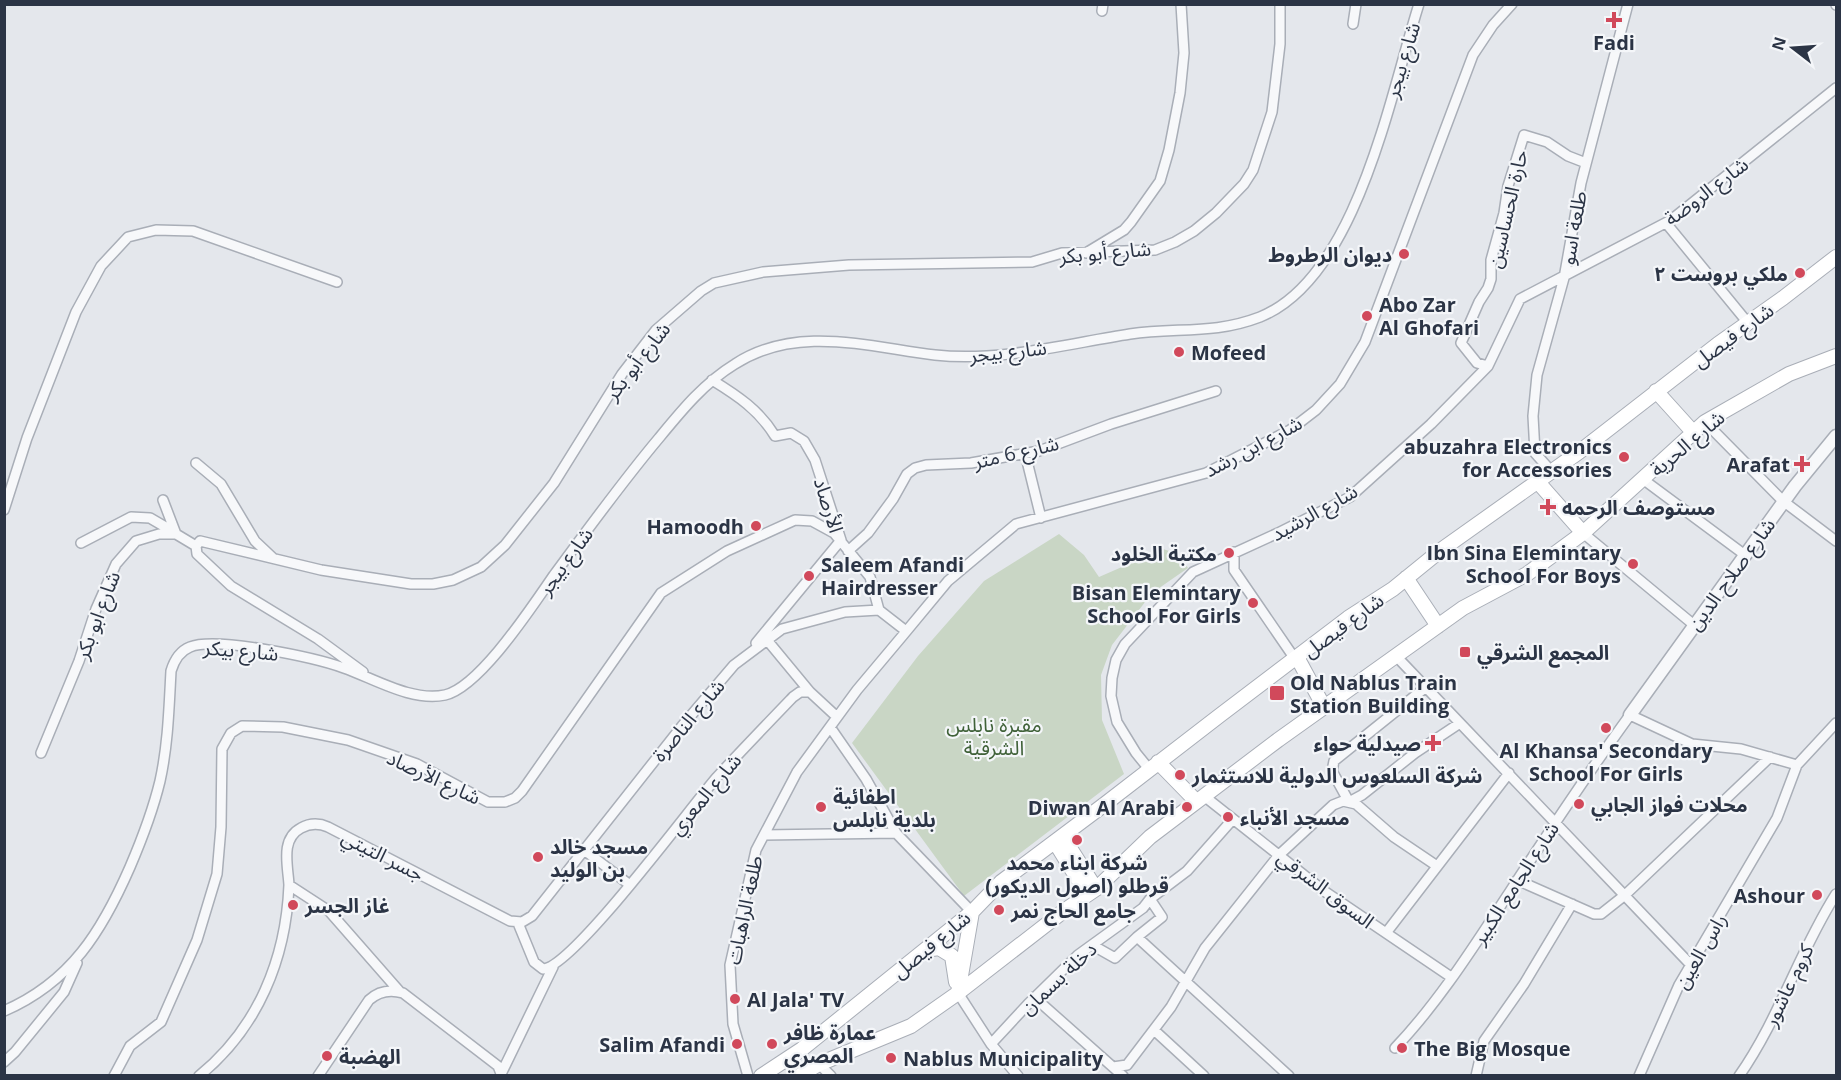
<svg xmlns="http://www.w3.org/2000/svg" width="1841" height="1080" viewBox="0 0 1841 1080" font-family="'Open Sans','Noto Sans Arabic',sans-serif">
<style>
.green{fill:#c9d6c5}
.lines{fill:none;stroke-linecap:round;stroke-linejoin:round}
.minor-casing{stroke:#a9aeb7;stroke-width:12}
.tertiary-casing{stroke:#a9aeb7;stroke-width:15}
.secondary-casing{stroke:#a9aeb7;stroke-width:16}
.minor{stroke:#f7f8fa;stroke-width:9}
.tertiary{stroke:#f7f8fa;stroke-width:12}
.secondary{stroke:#fff;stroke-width:14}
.poi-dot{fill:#d1495b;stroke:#f4f6f9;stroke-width:2}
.labels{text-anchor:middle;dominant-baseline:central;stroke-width:4.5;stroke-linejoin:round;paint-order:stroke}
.poi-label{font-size:20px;font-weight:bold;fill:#2b3445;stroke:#f4f6f9;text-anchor:start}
.street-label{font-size:20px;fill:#2b3445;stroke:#f4f6f9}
.park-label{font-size:20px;fill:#3f6138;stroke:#f4f6f9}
</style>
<rect width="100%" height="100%" fill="#e4e7ec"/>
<path class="green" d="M 1059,534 L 1084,555 L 1099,577 L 1163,549 L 1178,554 L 1188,568 L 1152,593 L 1112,645 L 1101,675 L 1102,720 L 1124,774 L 964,896 L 852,743 L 918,656 L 984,581 Z"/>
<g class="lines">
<g class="minor-casing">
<path id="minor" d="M 1836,4 L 1836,5
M 1102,11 L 1103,4
M 1353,24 L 1356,4
M 1666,223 L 1748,323
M 1086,253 L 1124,230 L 1131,222 L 1160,181 L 1169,150 L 1180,93 L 1184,53 L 1181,4
M 1488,366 L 1477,363 L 1461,343 L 1479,302 L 1488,288 L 1491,279 L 1491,260 L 1504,213 L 1508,186 L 1524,135 L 1547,142 L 1568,156 L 1586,163
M 712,380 C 738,396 759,410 775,436 L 791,433 L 804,441 L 815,460 L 841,540 L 756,643
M 1705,422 L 1783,501 L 1836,541
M 1025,453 L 1041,518
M 196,463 L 221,484 L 255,541 L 273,558
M 1551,471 L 1535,453 L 1533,416 L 1537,375 L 1564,278 L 1581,183 L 1628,4
M 1644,480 L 1745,555
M 163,500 L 176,534
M 4,510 L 27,438 L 76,312 L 101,266 L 128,237 L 156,230 L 193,231 L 337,282
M 1583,533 L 1694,625
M 81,543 L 131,517 L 150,518 L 174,532
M 848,551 L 868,533 L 893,499 L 907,474 L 915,468 L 926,465 L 971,463 L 1039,451 L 1111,424 L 1216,391
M 1234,552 L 1234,570 L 1295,659
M 767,640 L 810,692
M 1396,656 L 1691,965
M 363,672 L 318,639 L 231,586 L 197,554 L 196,546 L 200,541 L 321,570 L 411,584 L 433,584 L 453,580 L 481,567 L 505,545 L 554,483 L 622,374 L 656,330 L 701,291 L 714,283 L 763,272 L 849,265 L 1032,262 L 1062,253 L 1155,250 L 1175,242 L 1194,231 L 1216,213 L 1244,184 L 1253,170 L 1272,112 L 1280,44 L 1280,4
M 1426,687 L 1334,761 L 1332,771 L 1349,802 L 1362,795 L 1415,753 L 1460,723
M 830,727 L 866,779 L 896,833 L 972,912
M 41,753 L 79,661 L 96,609 L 116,564 L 136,541 L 159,534 L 176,534 L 196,546
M 1149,769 L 1136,753 L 1117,722 L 1111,696 L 1112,678 L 1116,660 L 1125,644 L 1193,572 L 1278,533 L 1350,497 L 1431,424 L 1488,366 L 1520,299 L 1671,220 L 1836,88
M 1204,796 L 1324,891 L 1451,977
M 764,835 L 896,833
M 584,850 L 630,885
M 1517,880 L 1594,914 L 1601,914 L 1625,895 L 1770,757
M 518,923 L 534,962 L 543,969 C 573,967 690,808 717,777 C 742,750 768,723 793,697 L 800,692 L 810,692 L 837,717
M 1386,933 L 1509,773
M 1137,937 L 1162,917 L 1150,899
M 1092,945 L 1115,958 L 1137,937 L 1289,1076
M 400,992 L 329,911 L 289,885 C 288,866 280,839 301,828 C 310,823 319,823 328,827 L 510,921 L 522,922 L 532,916 L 682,726 L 734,665 L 782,629 L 845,612 L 879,610 L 906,631
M 958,993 L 991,1044 L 1018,1076
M 1034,997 L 1123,1076
M 4,1011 C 71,982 102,931 130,867 C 142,839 153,810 160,781 C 168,745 169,708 171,671 C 174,661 180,651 190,647 C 216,636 316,658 344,668 C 375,679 412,702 445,695 C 480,687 533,605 554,575 C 588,529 622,482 659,438 C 682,410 704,383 735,364 C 797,324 868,347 935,355 C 1000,362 1066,344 1130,334 C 1177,327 1213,335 1260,317 C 1357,278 1390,95 1419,4
M 1154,1030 L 1204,1076
M 991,1044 L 1028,1004 L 1078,955 L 1143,908 L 1150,899 L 1187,871 L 1233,819
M 1395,1048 C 1439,1002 1474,946 1509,893 C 1548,833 1588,773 1630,715 L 1692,744 L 1741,749 L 1797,765
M 4,1062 L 15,1052 L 64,992 L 77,963
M 819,1064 L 831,1076
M 1113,1067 L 1127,1065 L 1171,1007 L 1205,948 L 1279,855 L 1333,805 L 1343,801 L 1356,804 L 1394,837 L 1437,866
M 502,1072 L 553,967
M 114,1076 L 130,1046 L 161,1022 L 197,940 L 217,874 L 221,827 L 222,749 L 231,733 L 242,726 L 283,727 L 348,740 L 417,764 L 488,802 L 505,802 L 515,798 L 522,791 L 661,593 L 727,551 L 795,520 L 812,521 L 834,533 L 870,577 L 879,610
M 199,1076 C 258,1028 286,959 289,885
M 318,1076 L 369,1000 C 379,991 390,989 403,993 L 498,1066 L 502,1076
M 748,1076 L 733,1024 L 730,965 L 756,850 L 797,772 L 857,690 L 904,634 L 948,581 L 1016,524 L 1206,473 L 1290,430 L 1316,410 L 1340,384 L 1365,342 L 1473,55 L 1493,25 L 1512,4
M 1476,1076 L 1484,1041 L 1524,984 L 1572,904
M 1639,1076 L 1679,985 L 1777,818 L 1797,765 L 1836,723
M 1739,1076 C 1779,1019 1799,952 1836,894"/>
</g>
<g class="tertiary-casing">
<path id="tertiary" d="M 1630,715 L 1795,486 L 1836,436"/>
</g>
<g class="secondary-casing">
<path id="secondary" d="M 1656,391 L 1693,432
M 1537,481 L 1583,533
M 1406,578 L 1438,626
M 1297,657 L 1324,707
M 1158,762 L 1196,801
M 1063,837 L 1096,889
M 1055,842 L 1087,894
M 925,950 L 939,948 L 952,956 L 956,982
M 958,993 L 972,912
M 761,1076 L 802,1049 L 972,912 L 1001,882 L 1105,804 L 1219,716 L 1348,618 L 1393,589 L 1441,550 L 1579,452 L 1718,344 L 1783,298 L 1836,257
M 799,1076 L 819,1064 L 911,1026 L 958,993 L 1065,910 L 1096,889 L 1150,837 L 1278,740 L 1463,608 L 1527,574 L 1583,533 L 1705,422 L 1789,374 L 1836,356"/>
</g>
<use href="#minor" class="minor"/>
<use href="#tertiary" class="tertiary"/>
<use href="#secondary" class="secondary"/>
</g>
<g class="poi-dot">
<path d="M1611 11h6v6h6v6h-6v6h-6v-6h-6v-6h6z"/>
<circle cx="1404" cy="254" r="6"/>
<circle cx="1800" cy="273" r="6"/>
<circle cx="1367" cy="316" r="6"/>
<circle cx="1179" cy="352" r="6"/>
<circle cx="1624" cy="457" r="6"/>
<path d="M1799 455h6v6h6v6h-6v6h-6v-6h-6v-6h6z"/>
<path d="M1545 498h6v6h6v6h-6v6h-6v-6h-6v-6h6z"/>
<circle cx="756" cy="526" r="6"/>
<circle cx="1229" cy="553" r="6"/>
<circle cx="1633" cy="564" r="6"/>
<circle cx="809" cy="576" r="6"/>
<circle cx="1253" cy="603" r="6"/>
<rect x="1459" y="646" width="12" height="12" rx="3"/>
<rect x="1269" y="685" width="16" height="16" rx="3"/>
<circle cx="1606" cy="728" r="6"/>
<path d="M1430 734h6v6h6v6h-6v6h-6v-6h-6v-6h6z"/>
<circle cx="1180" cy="775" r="6"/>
<circle cx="1579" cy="804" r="6"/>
<circle cx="821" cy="807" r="6"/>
<circle cx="1187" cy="807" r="6"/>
<circle cx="1228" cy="817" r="6"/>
<circle cx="1077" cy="840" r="6"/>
<circle cx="538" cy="857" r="6"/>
<circle cx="1817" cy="895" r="6"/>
<circle cx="293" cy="905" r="6"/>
<circle cx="999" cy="910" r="6"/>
<circle cx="735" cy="999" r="6"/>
<circle cx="737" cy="1044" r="6"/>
<circle cx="772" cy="1044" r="6"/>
<circle cx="1402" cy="1048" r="6"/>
<circle cx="327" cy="1056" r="6"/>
<circle cx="891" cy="1058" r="6"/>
</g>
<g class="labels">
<g class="poi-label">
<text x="1614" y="42" text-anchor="middle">Fadi</text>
<text x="1392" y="254" text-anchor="end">ديوان الرطروط</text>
<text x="1788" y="273" text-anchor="end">ملكي بروست ٢</text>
<text x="1379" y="304">Abo Zar<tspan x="1379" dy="23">Al Ghofari</tspan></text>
<text x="1191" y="352">Mofeed</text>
<text x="1612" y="446" text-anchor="end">abuzahra Electronics<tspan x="1612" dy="23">for Accessories</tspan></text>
<text x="1790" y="464" text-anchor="end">Arafat</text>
<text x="1562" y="507">مستوصف الرحمه</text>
<text x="744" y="526" text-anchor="end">Hamoodh</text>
<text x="1621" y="552" text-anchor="end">Ibn Sina Elemintary<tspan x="1621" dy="23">School For Boys</tspan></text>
<text x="1217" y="553" text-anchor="end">مكتبة الخلود</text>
<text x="821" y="564">Saleem Afandi<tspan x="821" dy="23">Hairdresser</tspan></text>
<text x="1241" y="592" text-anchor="end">Bisan Elemintary<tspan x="1241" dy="23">School For Girls</tspan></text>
<text x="1477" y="652">المجمع الشرقي</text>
<text x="1290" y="682">Old Nablus Train<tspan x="1290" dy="23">Station Building</tspan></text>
<text x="1421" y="743" text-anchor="end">صيدلية حواء</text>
<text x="1606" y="750" text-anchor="middle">Al Khansa' Secondary<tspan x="1606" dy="23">School For Girls</tspan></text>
<text x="1192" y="775">شركة السلعوس الدولية للاستثمار</text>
<text x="833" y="796">اطفائية<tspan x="833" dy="23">بلدية نابلس</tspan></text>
<text x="1591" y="804">محلات فواز الجابي</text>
<text x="1175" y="807" text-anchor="end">Diwan Al Arabi</text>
<text x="1240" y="817">مسجد الأنباء</text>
<text x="550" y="846">مسجد خالد<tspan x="550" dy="23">بن الوليد</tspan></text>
<text x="1077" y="862" text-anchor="middle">شركة ابناء محمد<tspan x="1077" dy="23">قرطلو (اصول الديكور)</tspan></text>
<text x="1805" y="895" text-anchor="end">Ashour</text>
<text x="305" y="905">غاز الجسر</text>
<text x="1011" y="910">جامع الحاج نمر</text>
<text x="747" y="999">Al Jala' TV</text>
<text x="784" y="1032">عمارة ظافر<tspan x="784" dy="23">المصري</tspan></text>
<text x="725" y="1044" text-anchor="end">Salim Afandi</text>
<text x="1414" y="1048">The Big Mosque</text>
<text x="339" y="1056">الهضبة</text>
<text x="903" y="1058">Nablus Municipality</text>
</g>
<g class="street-label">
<text transform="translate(1402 60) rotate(-73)">شارع بيجر</text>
<text transform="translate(1706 191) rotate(-37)">شارع الروضة</text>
<text transform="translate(1507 209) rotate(-77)">حارة الحساسين</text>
<text transform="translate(1573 228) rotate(-80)">طلعة اسو</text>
<text transform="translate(1105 252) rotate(-5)">شارع أبو بكر</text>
<text transform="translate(1733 335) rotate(-36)">شارع فيصل</text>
<text transform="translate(1008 351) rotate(-6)">شارع بيجر</text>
<text transform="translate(637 361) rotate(-52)">شارع أبو بكر</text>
<text transform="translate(1687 443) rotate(-40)">شارع الحرية</text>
<text transform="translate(1253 446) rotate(-28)">شارع ابن رشد</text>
<text transform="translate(1016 452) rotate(-13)">شارع 6 متر</text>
<text transform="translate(829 505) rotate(73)">الأرصاد</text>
<text transform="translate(1314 512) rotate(-29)">شارع الرشيد</text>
<text transform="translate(565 561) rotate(-54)">شارع بيجر</text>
<text transform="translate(1731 574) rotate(-54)">شارع صلاح الدين</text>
<text transform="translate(97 615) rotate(-69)">شارع ابو بكر</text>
<text transform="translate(1343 625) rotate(-36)">شارع فيصل</text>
<text transform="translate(241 650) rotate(5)">شارع بيكر</text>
<text transform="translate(688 720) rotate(-50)">شارع الناصرة</text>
<text transform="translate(434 777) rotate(25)">شارع الأرصاد</text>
<text transform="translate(705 794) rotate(-50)">شارع المعري</text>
<text transform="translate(383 855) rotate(27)">جسر التيتي</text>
<text transform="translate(1515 883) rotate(-57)">شارع الجامع الكبير</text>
<text transform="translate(1326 889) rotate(37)">السوق الشرقي</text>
<text transform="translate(744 910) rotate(-78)">طلعة الراهبات</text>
<text transform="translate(931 944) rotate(-39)">شارع فيصل</text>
<text transform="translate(1700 951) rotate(-60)">راس العين</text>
<text transform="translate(1058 978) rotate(-43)">دخلة بسمان</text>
<text transform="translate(1788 985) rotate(-64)">كروم عاشور</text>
</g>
<g class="park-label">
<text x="994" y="724">مقبرة نابلس<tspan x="994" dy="23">الشرقية</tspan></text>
</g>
</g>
<rect width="1841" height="1080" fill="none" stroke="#2b3445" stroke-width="12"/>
<g transform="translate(1793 48) rotate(287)" stroke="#f4f6f9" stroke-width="4.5" paint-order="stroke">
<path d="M0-4.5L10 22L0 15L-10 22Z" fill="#2b3445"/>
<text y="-9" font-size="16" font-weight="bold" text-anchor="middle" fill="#2b3445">N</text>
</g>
</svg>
